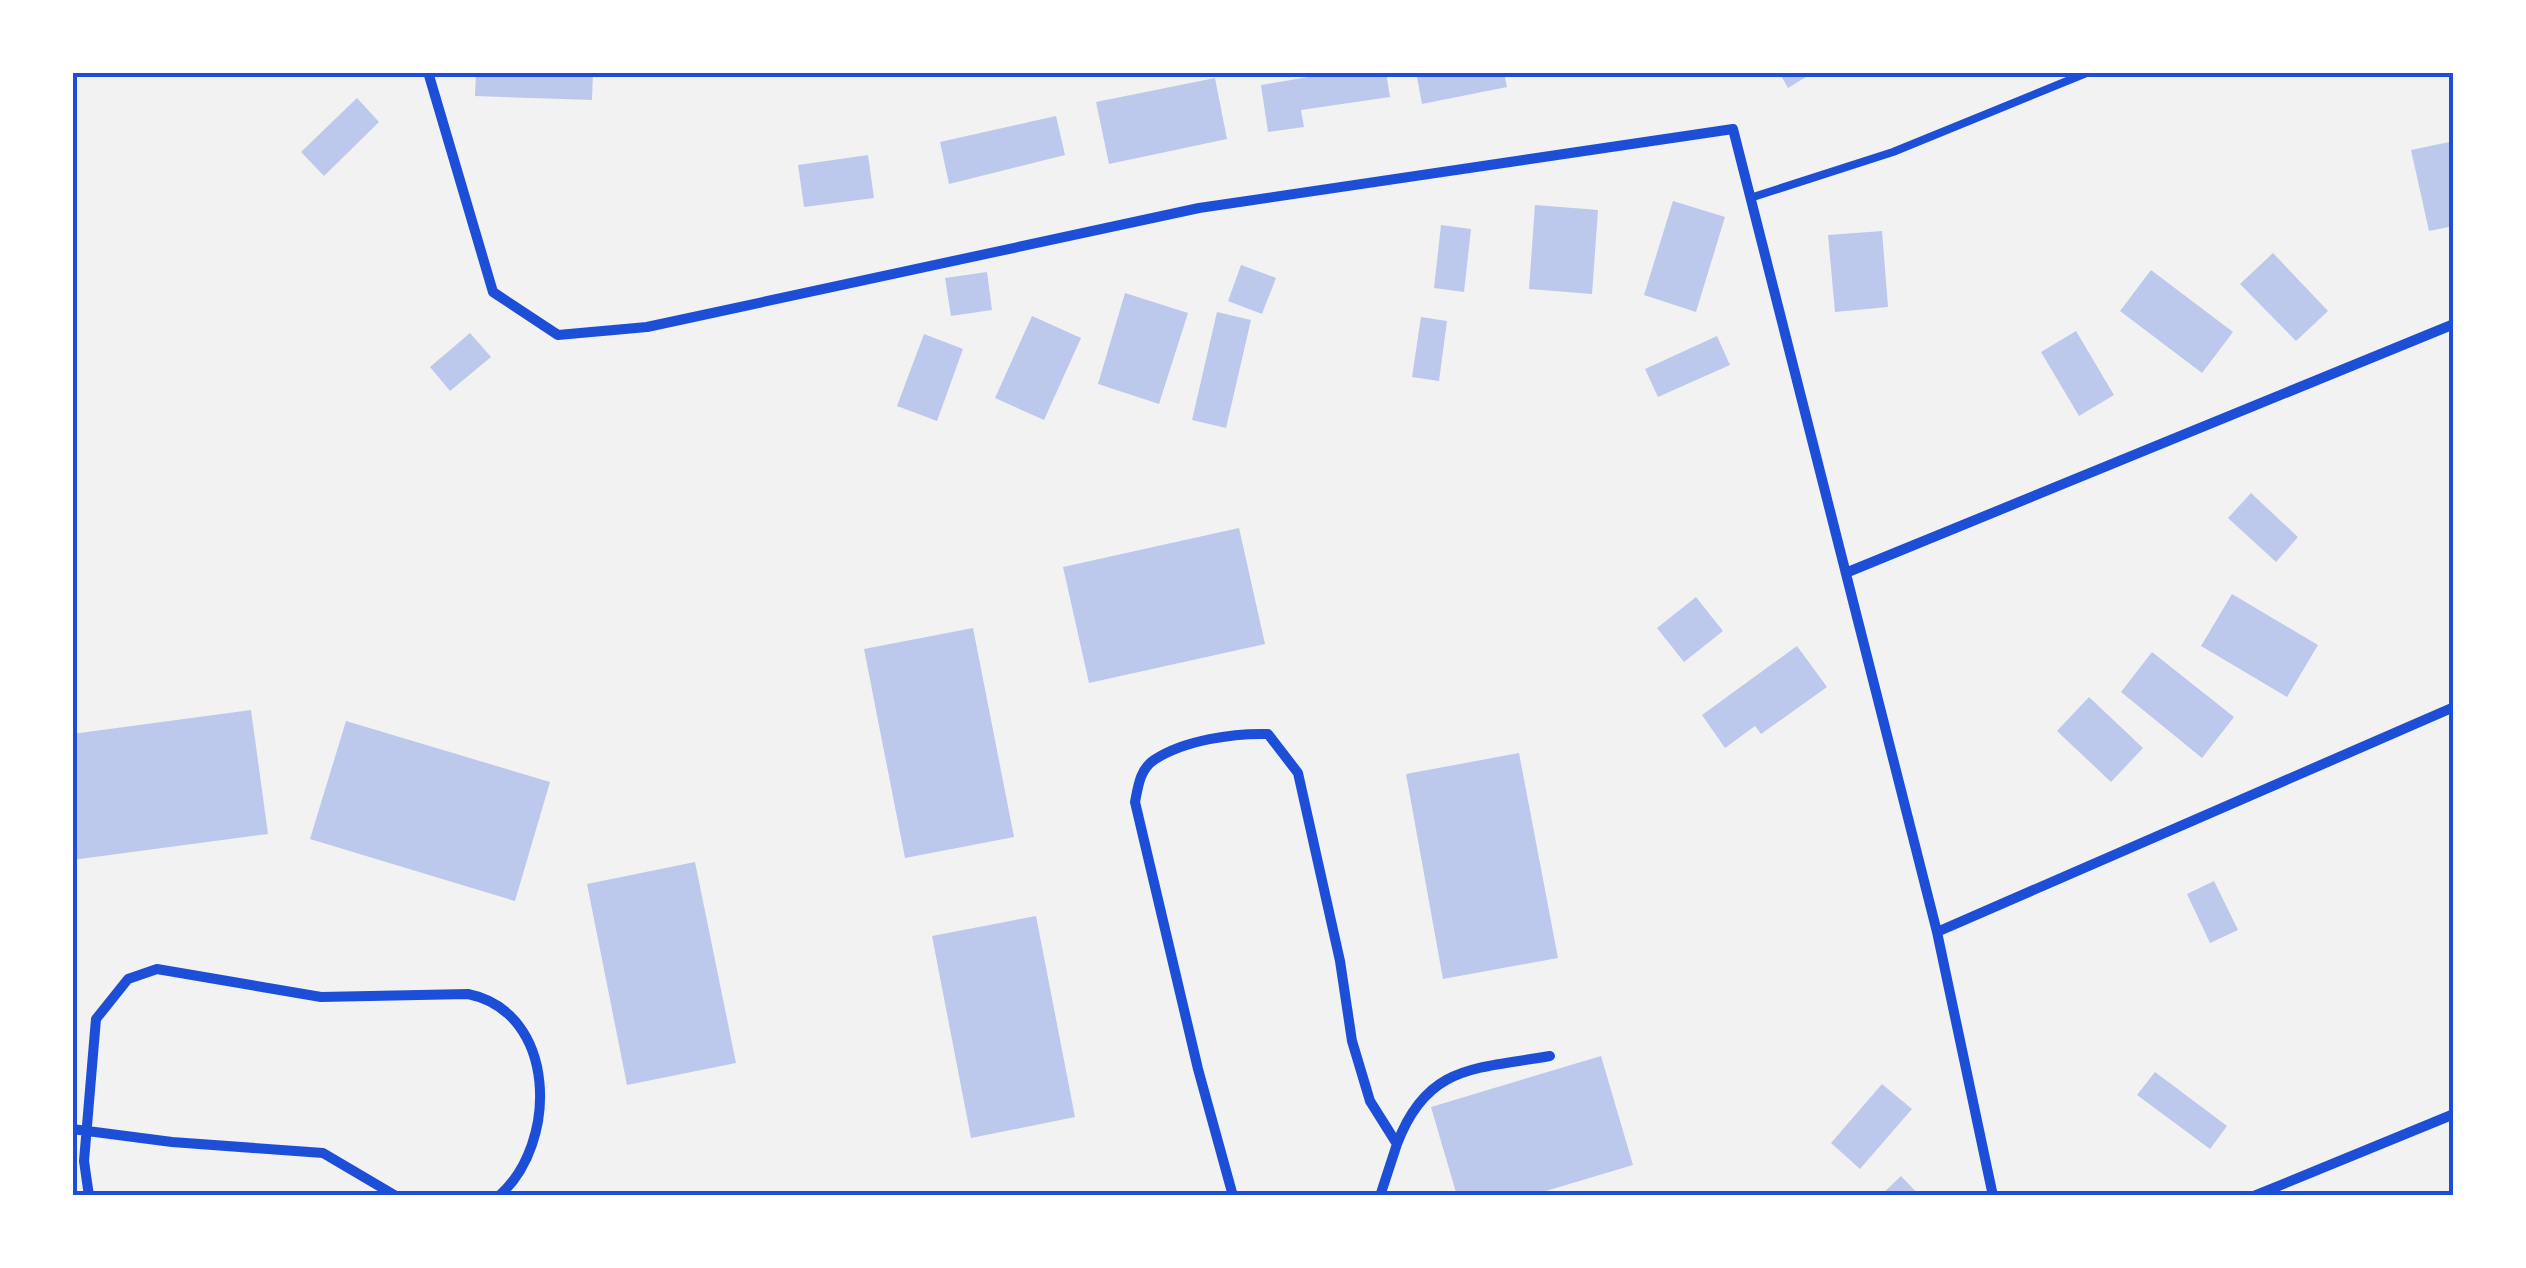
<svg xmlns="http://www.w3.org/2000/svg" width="2526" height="1268" viewBox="0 0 2526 1268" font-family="'Archivo Narrow',sans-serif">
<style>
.building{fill:#bdc9ec}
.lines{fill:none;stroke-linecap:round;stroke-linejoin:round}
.service{stroke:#1d4ed8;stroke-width:8}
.minor{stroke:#1d4ed8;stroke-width:10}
.neatline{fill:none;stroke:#1d4ed8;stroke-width:4}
</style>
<rect width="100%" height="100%" fill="#f2f2f2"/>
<path class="building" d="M 476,72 L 593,72 L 592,100 L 475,96 Z
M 1338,72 L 1386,72 L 1390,97 L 1301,110 L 1304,127 L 1268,132 L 1261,85 Z
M 1416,72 L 1504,72 L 1507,87 L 1422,104 Z
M 1779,72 L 1814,72 L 1788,88 Z
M 1215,78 L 1227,139 L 1109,164 L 1096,102 Z
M 357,98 L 379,122 L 324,176 L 301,152 Z
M 1056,116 L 1065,155 L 949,184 L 940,142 Z
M 2454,141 L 2454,226 L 2429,231 L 2411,150 Z
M 868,155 L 874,198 L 804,207 L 798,165 Z
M 1673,201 L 1725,217 L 1696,312 L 1644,295 Z
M 1535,205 L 1598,210 L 1592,294 L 1529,289 Z
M 1441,225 L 1471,229 L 1464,292 L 1434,288 Z
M 1882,231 L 1888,307 L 1835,312 L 1828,235 Z
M 2273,253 L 2328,311 L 2296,341 L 2240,284 Z
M 1241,265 L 1276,278 L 1262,314 L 1228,301 Z
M 2151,270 L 2233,332 L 2202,373 L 2120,311 Z
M 987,272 L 992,310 L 951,316 L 945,278 Z
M 1125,293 L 1188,313 L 1159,404 L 1098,384 Z
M 1217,312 L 1251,320 L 1226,428 L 1192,420 Z
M 1032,316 L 1081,338 L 1044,420 L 995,398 Z
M 1421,317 L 1447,321 L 1439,381 L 1412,377 Z
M 2076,331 L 2114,395 L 2079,416 L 2041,352 Z
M 470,333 L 491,357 L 450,391 L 430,367 Z
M 924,334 L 963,349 L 937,421 L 897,406 Z
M 1717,336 L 1730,365 L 1658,397 L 1645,369 Z
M 2251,493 L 2298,537 L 2276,562 L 2228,518 Z
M 1239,528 L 1265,644 L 1089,683 L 1063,567 Z
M 2232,594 L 2318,645 L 2287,697 L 2201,646 Z
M 1696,597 L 1723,631 L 1684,662 L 1657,628 Z
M 973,628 L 1014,837 L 905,858 L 864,649 Z
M 1797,646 L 1827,687 L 1761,734 L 1755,726 L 1725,748 L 1702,715 Z
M 2152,652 L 2234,717 L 2202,758 L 2121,692 Z
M 2089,697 L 2143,748 L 2111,782 L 2057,731 Z
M 251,710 L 268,834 L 72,860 L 72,734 Z
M 346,721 L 550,782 L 515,901 L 310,839 Z
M 1519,753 L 1558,958 L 1443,979 L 1406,774 Z
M 695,862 L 736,1063 L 627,1085 L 587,884 Z
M 2214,881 L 2238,930 L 2210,943 L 2187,894 Z
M 1036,916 L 1075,1117 L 971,1138 L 932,936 Z
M 1601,1056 L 1633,1165 L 1529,1196 L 1457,1196 L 1431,1107 Z
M 2155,1072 L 2227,1126 L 2210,1149 L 2137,1095 Z
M 1882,1084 L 1912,1109 L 1860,1169 L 1831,1143 Z
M 1901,1176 L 1920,1196 L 1880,1196 Z"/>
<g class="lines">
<path class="service" d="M 1750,198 L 1893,152 L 2089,72"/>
<path class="minor" d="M 428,72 L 493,292 L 558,335 L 647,327 L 1199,208 L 1733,129 L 1937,932 L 1993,1196
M 1848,572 L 2454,324
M 1937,932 L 2454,707
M 72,1129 L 172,1142 L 323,1153 L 396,1196
M 1397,1144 C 1427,1064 1476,1069 1550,1056
M 89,1196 L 84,1161 L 96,1019 L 128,979 L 157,969 L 321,997 L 468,994 C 557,1012 559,1143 499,1196
M 1233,1196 L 1198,1069 L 1135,802 C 1138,787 1140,769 1154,760 C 1184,740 1234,733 1268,734 L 1298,773 L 1340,961 L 1352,1041 L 1370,1101 L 1397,1144 L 1380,1196
M 2254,1196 L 2454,1114"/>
</g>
<rect width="2526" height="1268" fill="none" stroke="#ffffff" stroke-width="150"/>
<rect x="75" y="75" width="2376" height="1118" class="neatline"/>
</svg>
